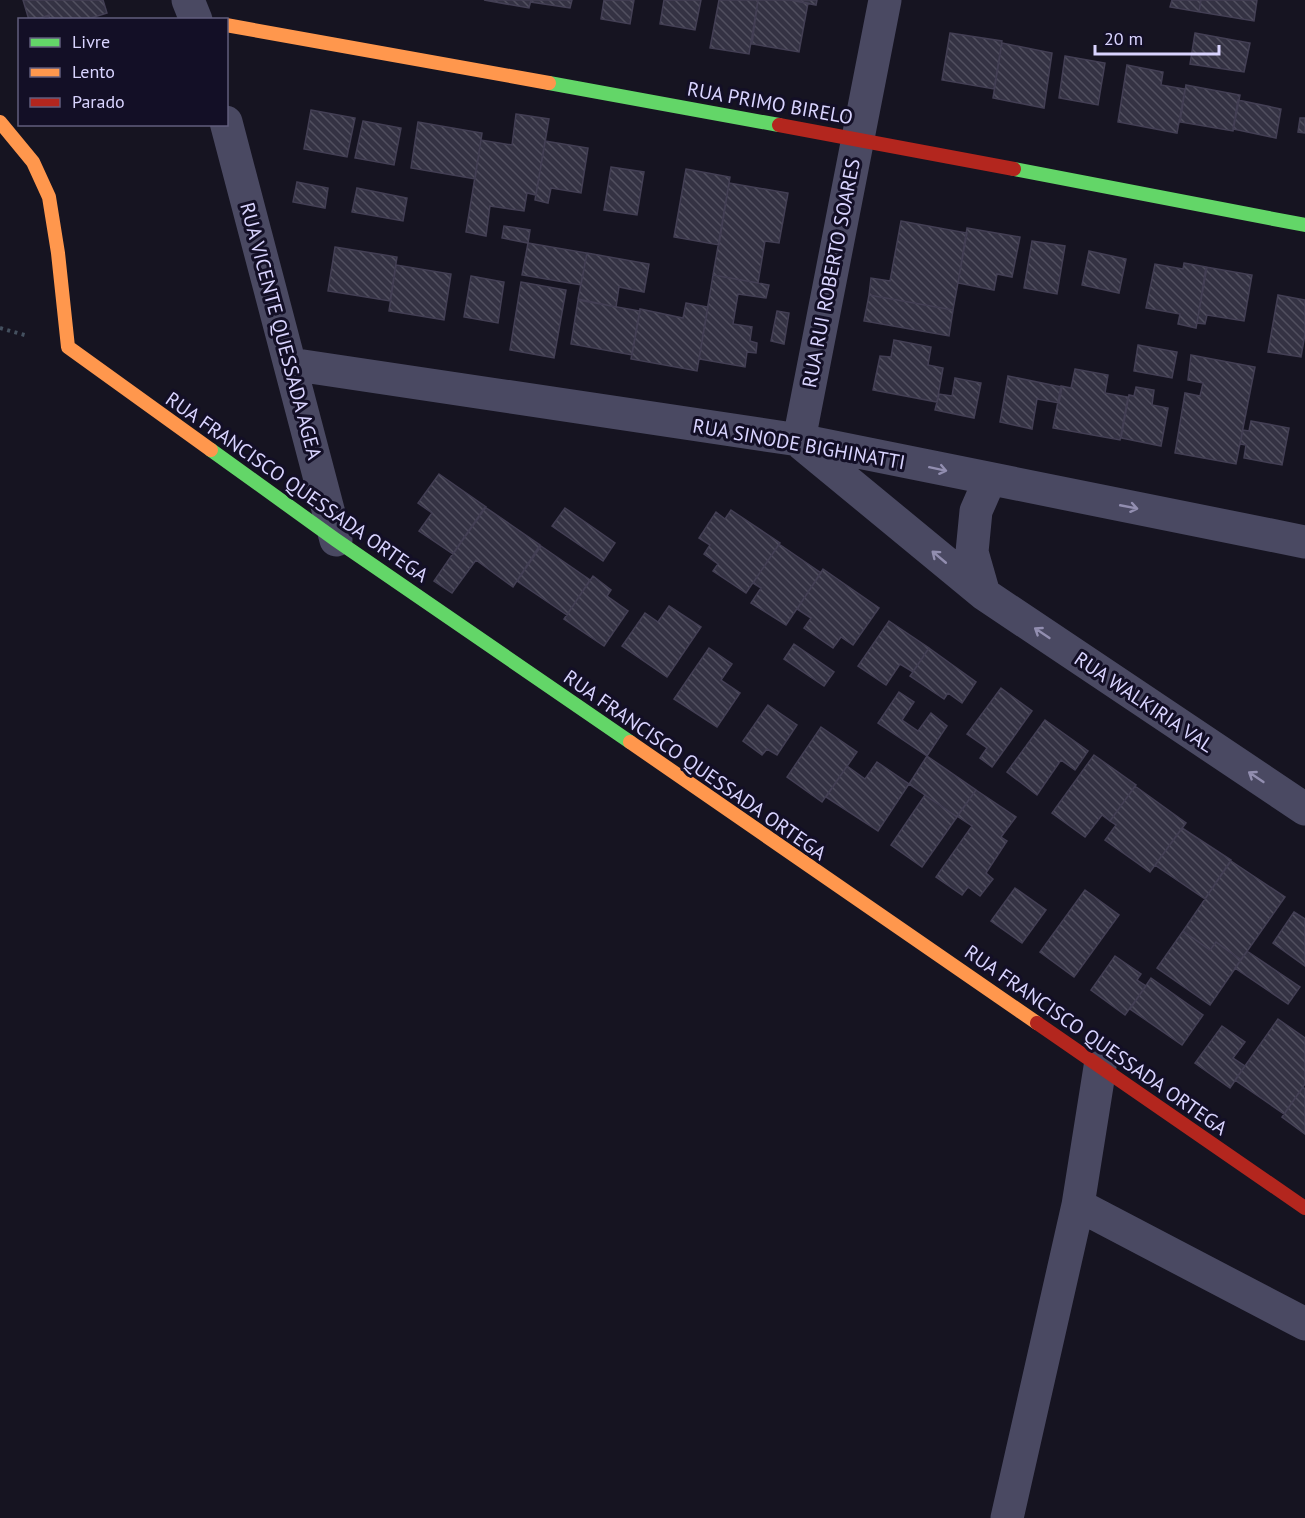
<svg xmlns="http://www.w3.org/2000/svg" width="1305" height="1518" viewBox="0 0 1305 1518" font-family="'PT Sans',sans-serif">
<style>
.building{fill:url(#building-back-hatch);stroke:#433f54;stroke-width:1.5}
.lines{fill:none;stroke-linecap:round;stroke-linejoin:round}
.path{stroke:#44505f;stroke-width:4;stroke-dasharray:3 4.5;stroke-linecap:butt}
.street{stroke:#4a4962;stroke-width:33}
.fast{stroke:#63d668;stroke-width:14}
.slow{stroke:#ff974d;stroke-width:14}
.jam{stroke:#b3261e;stroke-width:14}
.oneway{stroke:#928eb0}
.labels{text-anchor:middle;dominant-baseline:central;stroke-width:6;stroke-linejoin:round;paint-order:stroke}
.street-label{font-size:20px;fill:#d9d4ff;stroke:#130f26}
</style>
<defs>
<pattern id="building-back-hatch" width="6" height="6" patternUnits="userSpaceOnUse" patternTransform="scale(1.5)"><rect width="6" height="6" fill="#343243"/><path d="M-1 5l2 2M0 0l6 6M5-1l2 2" fill="none" stroke="#514f5f"/></pattern>
</defs>
<rect width="100%" height="100%" fill="#161421"/>
<path class="building" d="M 23,0 L 103,0 L 107,13 L 85,20 L 50,20 L 49,15 L 34,20 L 29,20 Z
M 484,0 L 531,0 L 529,8 Z
M 531,0 L 572,0 L 570,8 L 531,2 Z
M 604,0 L 634,0 L 630,24 L 601,19 Z
M 664,0 L 701,0 L 695,30 L 660,24 Z
M 719,0 L 758,0 L 749,54 L 710,48 Z
M 758,0 L 790,0 L 808,3 L 799,52 L 752,44 Z
M 790,0 L 817,0 L 816,5 Z
M 1172,0 L 1201,0 L 1199,12 L 1170,7 Z
M 1201,0 L 1257,0 L 1254,21 L 1199,12 Z
M 950,33 L 1002,41 L 994,89 L 942,80 Z
M 1195,33 L 1250,43 L 1244,72 L 1190,64 Z
M 1002,43 L 1052,53 L 1044,108 L 993,98 Z
M 1065,56 L 1105,63 L 1098,105 L 1059,98 Z
M 1127,65 L 1163,72 L 1161,85 L 1185,89 L 1177,133 L 1118,122 Z
M 1186,85 L 1240,95 L 1233,131 L 1180,122 Z
M 1238,100 L 1281,109 L 1276,138 L 1233,129 Z
M 311,110 L 355,118 L 347,157 L 304,149 Z
M 516,114 L 549,119 L 536,195 L 527,193 L 524,211 L 490,206 L 486,236 L 466,232 L 481,140 L 512,145 Z
M 1300,118 L 1305,118 L 1305,133 L 1298,132 Z
M 363,121 L 401,128 L 394,165 L 355,158 Z
M 418,122 L 482,133 L 475,179 L 411,168 Z
M 545,141 L 588,148 L 581,193 L 551,188 L 548,203 L 535,200 Z
M 611,167 L 644,172 L 637,215 L 604,210 Z
M 686,169 L 730,177 L 719,245 L 674,237 Z
M 297,182 L 328,188 L 325,208 L 293,202 Z
M 729,183 L 788,193 L 779,243 L 765,241 L 758,283 L 713,275 Z
M 357,188 L 407,198 L 403,221 L 352,212 Z
M 901,221 L 967,233 L 953,310 L 869,295 L 871,278 L 890,281 Z
M 504,226 L 530,230 L 528,243 L 502,238 Z
M 967,228 L 1020,237 L 1012,277 L 997,274 L 994,290 L 958,283 Z
M 1032,241 L 1065,246 L 1057,294 L 1024,288 Z
M 528,243 L 587,253 L 581,285 L 522,275 Z
M 335,247 L 397,257 L 390,301 L 328,291 Z
M 1089,251 L 1126,259 L 1119,293 L 1082,285 Z
M 587,253 L 649,264 L 644,292 L 619,287 L 616,307 L 578,299 Z
M 1184,263 L 1207,267 L 1196,328 L 1178,324 L 1180,314 L 1146,308 L 1155,264 L 1183,269 Z
M 396,265 L 451,274 L 444,320 L 389,311 Z
M 1206,267 L 1252,275 L 1244,321 L 1207,315 L 1205,324 L 1197,323 Z
M 713,275 L 769,285 L 766,298 L 738,294 L 733,324 L 752,327 L 750,341 L 757,343 L 756,353 L 747,352 L 745,367 L 699,359 Z
M 471,276 L 504,282 L 498,323 L 464,317 Z
M 521,282 L 566,290 L 554,358 L 510,350 Z
M 869,295 L 953,310 L 949,336 L 864,321 Z
M 1278,295 L 1305,300 L 1305,334 L 1301,357 L 1268,352 Z
M 578,300 L 640,311 L 632,355 L 571,344 Z
M 686,303 L 708,307 L 697,371 L 631,359 L 640,309 L 683,318 Z
M 777,311 L 789,313 L 784,344 L 771,341 Z
M 894,340 L 931,347 L 928,365 L 943,368 L 937,402 L 873,390 L 880,356 L 891,357 Z
M 1138,345 L 1177,352 L 1172,378 L 1134,371 Z
M 1191,355 L 1255,367 L 1236,464 L 1175,453 L 1185,393 L 1200,396 L 1203,383 L 1188,380 Z
M 1075,369 L 1108,375 L 1105,393 L 1128,397 L 1120,440 L 1053,428 L 1061,386 L 1071,388 Z
M 1008,376 L 1062,387 L 1059,403 L 1037,399 L 1032,429 L 1000,422 Z
M 955,378 L 981,383 L 974,418 L 935,410 L 939,394 L 952,396 Z
M 1136,387 L 1154,390 L 1152,405 L 1168,408 L 1161,446 L 1121,438 L 1129,395 L 1134,396 Z
M 1251,421 L 1289,428 L 1282,465 L 1244,458 L 1246,445 L 1240,444 L 1243,430 L 1249,431 Z
M 439,474 L 486,507 L 453,554 L 419,531 L 432,513 L 418,503 Z
M 485,507 L 540,545 L 513,587 L 476,560 L 452,593 L 434,581 Z
M 565,508 L 615,543 L 603,561 L 552,526 Z
M 731,510 L 780,543 L 746,593 L 713,571 L 718,564 L 704,554 L 710,545 L 699,538 L 716,512 L 725,519 Z
M 779,544 L 821,573 L 786,625 L 751,603 L 761,588 L 753,583 Z
M 541,546 L 590,580 L 567,615 L 517,581 Z
M 823,569 L 879,608 L 853,645 L 841,637 L 833,648 L 804,628 L 811,618 L 797,609 Z
M 593,576 L 611,590 L 607,596 L 628,611 L 604,646 L 564,619 Z
M 669,606 L 701,627 L 667,677 L 622,646 L 645,613 L 658,622 Z
M 889,621 L 929,648 L 913,672 L 900,664 L 886,685 L 858,666 Z
M 794,644 L 834,672 L 824,686 L 784,659 Z
M 709,648 L 732,664 L 721,680 L 740,693 L 717,727 L 674,699 Z
M 929,648 L 976,682 L 962,703 L 948,693 L 944,699 L 910,676 Z
M 1001,688 L 1032,711 L 992,767 L 980,758 L 987,748 L 967,734 Z
M 899,692 L 914,702 L 902,720 L 918,731 L 931,713 L 947,726 L 927,756 L 878,723 Z
M 768,705 L 797,725 L 777,755 L 767,749 L 762,755 L 743,741 Z
M 1045,720 L 1088,751 L 1075,770 L 1061,760 L 1037,795 L 1007,772 Z
M 821,727 L 857,752 L 822,802 L 787,777 Z
M 1094,755 L 1136,785 L 1110,821 L 1102,815 L 1085,837 L 1052,813 Z
M 927,756 L 976,790 L 957,817 L 909,784 Z
M 877,762 L 909,784 L 878,831 L 826,797 L 847,766 L 865,779 Z
M 1135,786 L 1186,823 L 1150,872 L 1105,840 L 1116,825 L 1110,821 Z
M 976,790 L 1016,817 L 1001,837 L 1007,841 L 986,873 L 993,879 L 980,896 L 968,887 L 962,895 L 936,877 L 972,826 L 957,816 Z
M 925,795 L 957,817 L 922,867 L 891,845 Z
M 1182,828 L 1231,860 L 1205,899 L 1155,865 Z
M 1231,861 L 1285,897 L 1241,960 L 1216,942 L 1210,950 L 1183,931 Z
M 1015,888 L 1046,910 L 1022,943 L 991,921 Z
M 1085,890 L 1119,915 L 1074,977 L 1040,952 Z
M 1294,912 L 1305,919 L 1305,966 L 1273,943 Z
M 1183,931 L 1210,950 L 1216,942 L 1241,960 L 1210,1005 L 1157,968 Z
M 1247,951 L 1300,987 L 1288,1004 L 1235,968 Z
M 1115,956 L 1141,974 L 1137,980 L 1146,986 L 1125,1015 L 1091,990 Z
M 1151,978 L 1203,1015 L 1182,1045 L 1130,1009 Z
M 1278,1019 L 1305,1038 L 1305,1084 L 1284,1114 L 1235,1080 Z
M 1222,1026 L 1245,1042 L 1233,1058 L 1245,1066 L 1230,1088 L 1195,1063 Z
M 1303,1087 L 1305,1089 L 1305,1134 L 1282,1117 Z"/>
<g class="lines">
<path class="path" d="M 0,328 L 28,336"/>
<path class="street" d="M 188,0 L 196,20
M 226,122 L 336,540
M 290,364 L 799,440 L 1305,542
M 799,440 L 885,0
M 802,444 L 984,594 L 1305,809
M 984,594 L 972,552 L 976,511 L 990,479
M 1078,1205 L 1305,1324
M 1007,1518 L 1078,1205 L 1100,1067"/>
<path class="fast" d="M 549,83 L 779,125
M 1014,169 L 1305,225
M 211,450 L 336,540 L 630,742"/>
<path class="slow" d="M 226,25 L 549,83
M 0,122 L 33,162 L 49,197 L 58,253 L 68,347 L 211,450
M 630,742 L 1037,1023"/>
<path class="jam" d="M 779,125 L 1014,169
M 1037,1023 L 1305,1208"/>
</g>
<defs><path id="oneway-shaft" d="M-6 0H5M1.5-3L5.5 0L1.5 3" fill="none" stroke-width="1.6" stroke-linecap="round" stroke-linejoin="round" transform="scale(1.5)"/></defs>
<g class="oneway">
<use href="#oneway-shaft" transform="translate(938 469) rotate(12)"/>
<use href="#oneway-shaft" transform="translate(1129 507) rotate(11)"/>
<use href="#oneway-shaft" transform="translate(939 557) rotate(-140)"/>
<use href="#oneway-shaft" transform="translate(1042 633) rotate(-146)"/>
<use href="#oneway-shaft" transform="translate(1256 777) rotate(-146)"/>
</g>
<g class="labels">
<g class="street-label">
<text transform="translate(770 103) rotate(10)">RUA PRIMO BIRELO</text>
<text transform="translate(831 273) rotate(-79)">RUA RUI ROBERTO SOARES</text>
<text transform="translate(281 331) rotate(75)">RUA VICENTE QUESSADA AGEA</text>
<text transform="translate(799 444) rotate(10)">RUA SINODE BIGHINATTI</text>
<text transform="translate(297 487) rotate(35)">RUA FRANCISCO QUESSADA ORTEGA</text>
<text transform="translate(1144 702) rotate(34)">RUA WALKIRIA VAL</text>
<text transform="translate(695 765) rotate(35)">RUA FRANCISCO QUESSADA ORTEGA</text>
<text transform="translate(1096 1040) rotate(35)">RUA FRANCISCO QUESSADA ORTEGA</text>
</g>
</g>
<rect x="18" y="18" width="210" height="108" fill="#130f26" stroke="#625e7d" stroke-width="1.5"/>
<rect x="30" y="38" width="30" height="9" fill="#63d668" stroke="#625e7d" stroke-width="1.5"/>
<text x="72" y="48" font-size="18" fill="#d9d4ff">Livre</text>
<rect x="30" y="68" width="30" height="9" fill="#ff974d" stroke="#625e7d" stroke-width="1.5"/>
<text x="72" y="78" font-size="18" fill="#d9d4ff">Lento</text>
<rect x="30" y="98" width="30" height="9" fill="#b3261e" stroke="#625e7d" stroke-width="1.5"/>
<text x="72" y="108" font-size="18" fill="#d9d4ff">Parado</text>
<path d="M1095 45v9h124v-9" fill="none" stroke="#d9d4ff" stroke-width="3"/>
<text x="1104" y="45" font-size="18" fill="#d9d4ff" stroke="#130f26" stroke-width="4.5" paint-order="stroke">20 m</text>
</svg>
